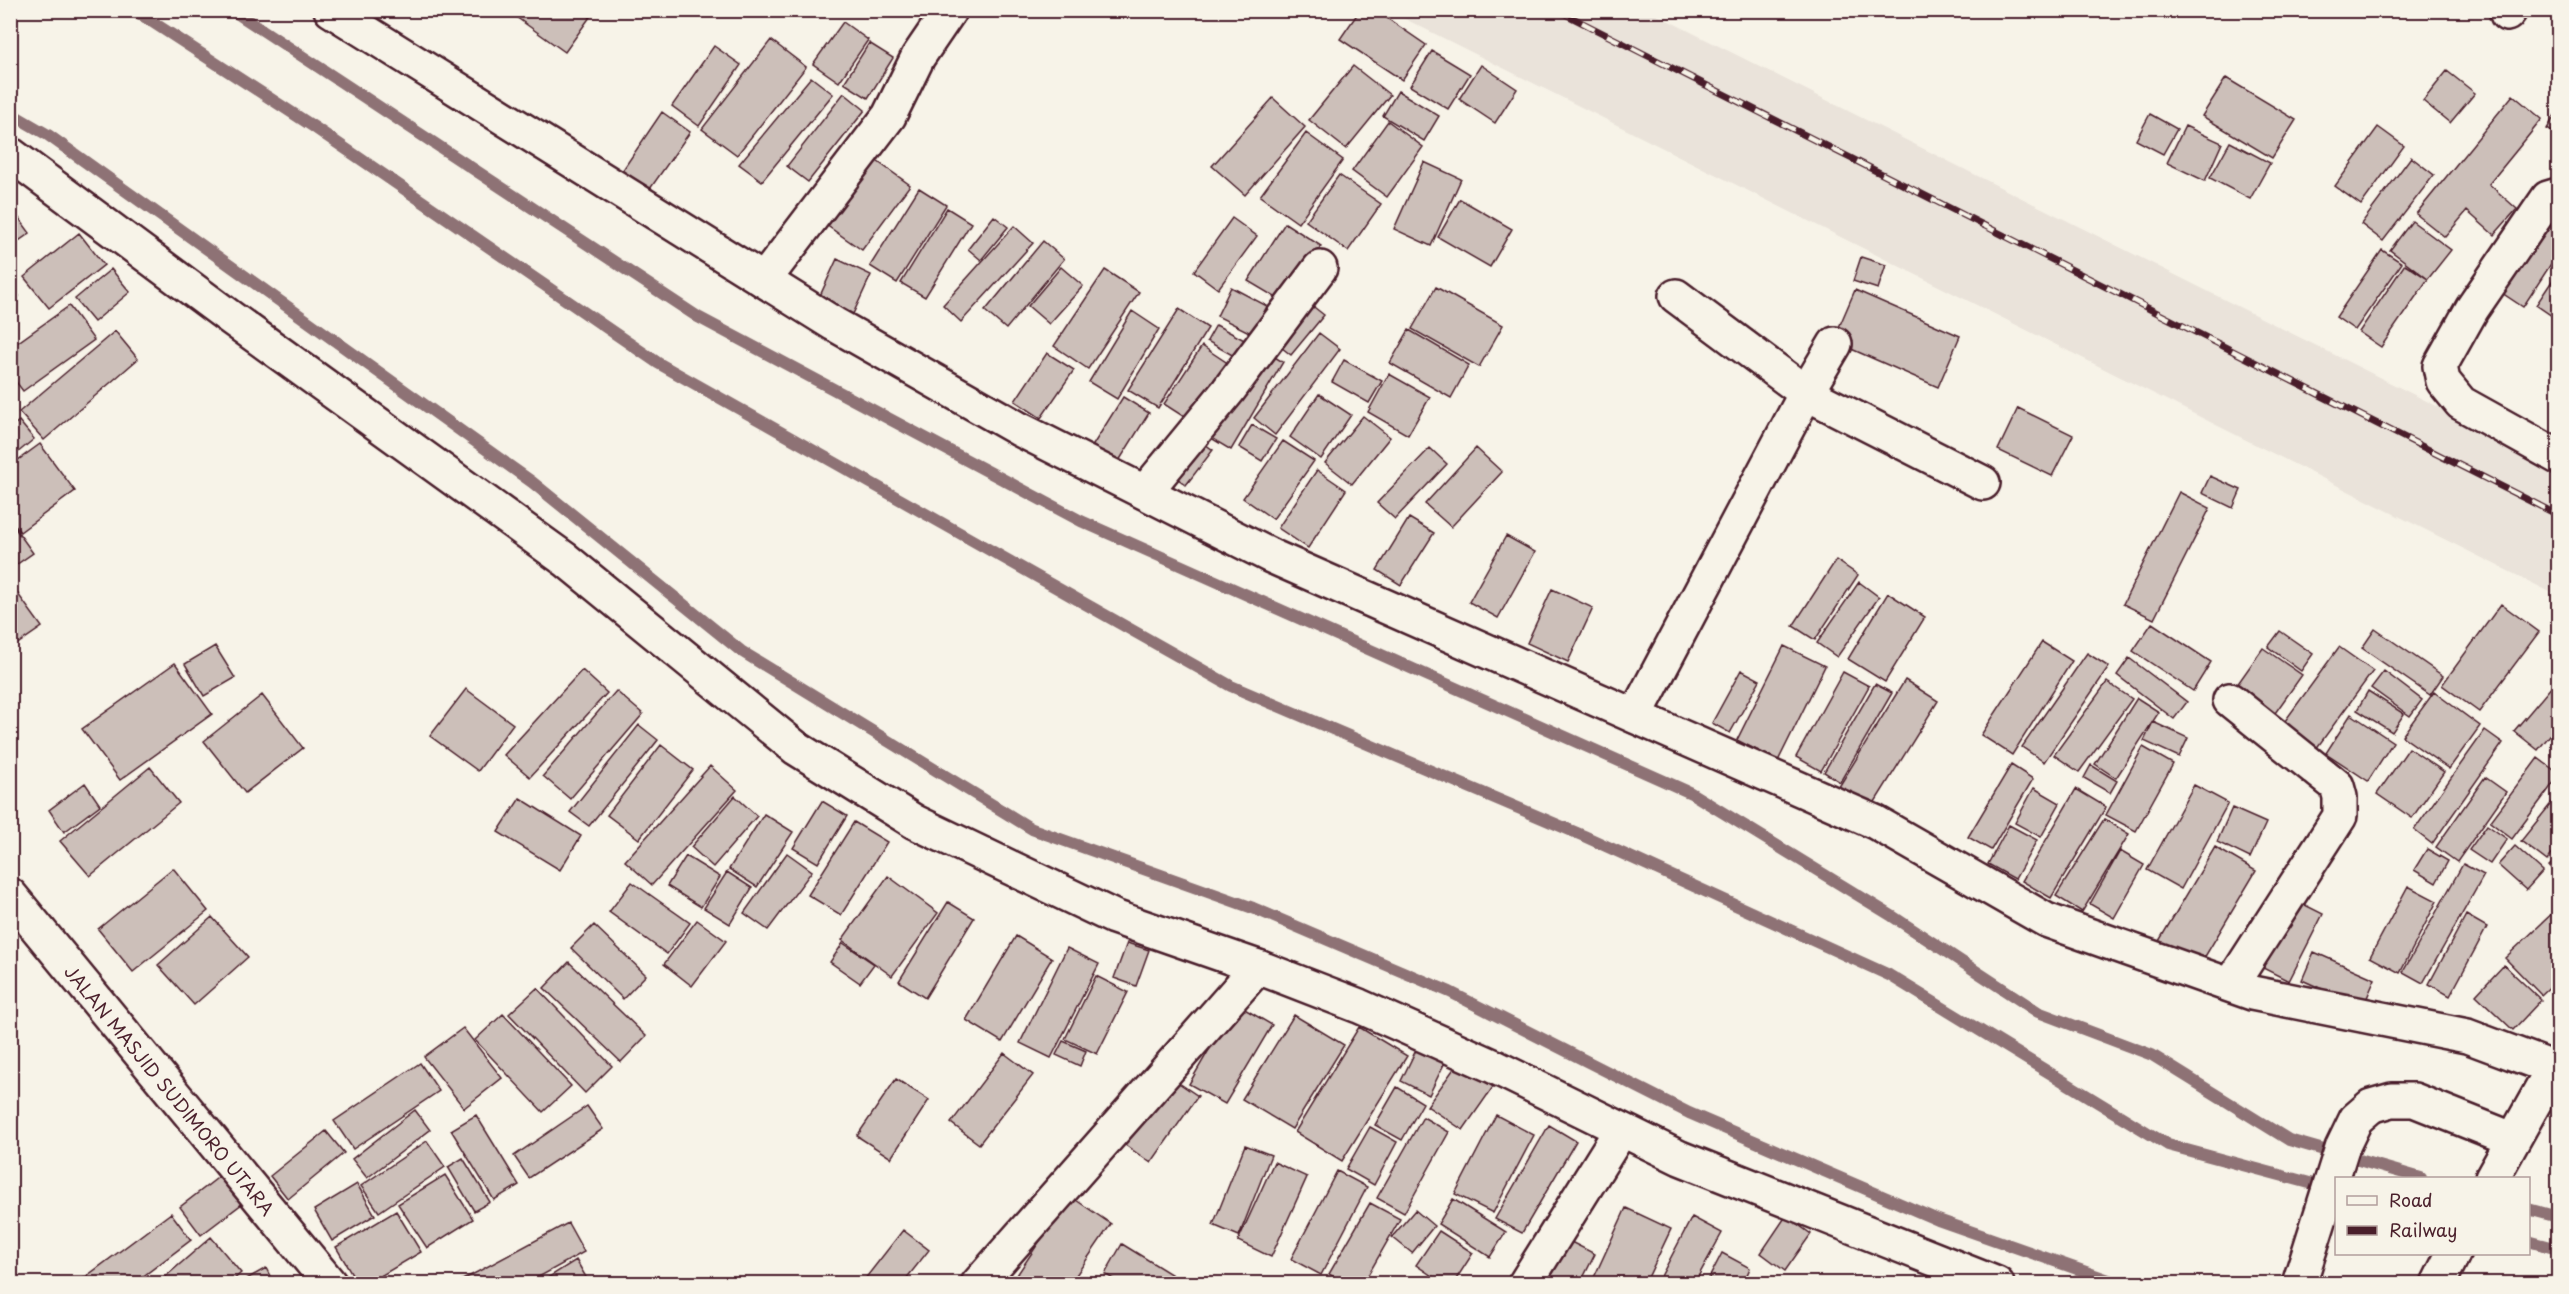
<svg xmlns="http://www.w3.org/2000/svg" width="2569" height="1294" viewBox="0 0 2569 1294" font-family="'Playpen Sans',sans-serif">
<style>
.built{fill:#eae3da}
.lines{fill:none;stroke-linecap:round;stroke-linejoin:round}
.stream{stroke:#8e7275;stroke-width:12}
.building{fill:#ccbfb9;stroke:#4a1f2b;stroke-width:1.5}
.minor-casing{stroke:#4a1f2b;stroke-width:38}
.minor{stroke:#f7f3e8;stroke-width:33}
.rail-casing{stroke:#4a1f2b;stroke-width:7}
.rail{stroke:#f7f3e8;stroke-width:4.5;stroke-dasharray:14;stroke-linecap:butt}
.labels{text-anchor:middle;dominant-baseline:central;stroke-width:5;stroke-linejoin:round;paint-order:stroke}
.street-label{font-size:18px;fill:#4a1f2b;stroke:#f7f3e8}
</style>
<rect width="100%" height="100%" fill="#f7f3e8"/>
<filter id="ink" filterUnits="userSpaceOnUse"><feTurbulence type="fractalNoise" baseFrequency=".0167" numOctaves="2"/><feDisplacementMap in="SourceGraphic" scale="12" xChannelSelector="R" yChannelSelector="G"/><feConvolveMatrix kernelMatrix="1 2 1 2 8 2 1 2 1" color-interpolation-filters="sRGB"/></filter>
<g filter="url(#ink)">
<path class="built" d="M 1389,11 L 1649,11 L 2558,467 L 2558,596 Z"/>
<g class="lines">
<path class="stream" d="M 134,10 L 314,127 L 658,363 L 1231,686 L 1584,836 L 1889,975 L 2168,1145 L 2328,1188
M 232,10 L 698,317 L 1081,521 L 1691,793 L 1892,916 L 2038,1012 L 2152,1055 L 2289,1140 L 2421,1178
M 10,113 L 48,135 L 532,482 L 741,651 L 1032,829 L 1253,908 L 1450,992 L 1689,1113 L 1938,1220 L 2120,1284
M 2528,1209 L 2558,1217
M 2528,1241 L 2558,1249"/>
</g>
<path class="building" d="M 511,10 L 595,10 L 565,52 L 509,12 Z
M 1360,10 L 1375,10 L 1426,45 L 1402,80 L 1340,39 Z
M 843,22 L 868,40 L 839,82 L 813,64 Z
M 771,40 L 806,67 L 737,155 L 702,129 Z
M 869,43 L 893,58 L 868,98 L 844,83 Z
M 714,46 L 741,65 L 699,126 L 672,106 Z
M 1432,51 L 1470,74 L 1448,109 L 1410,86 Z
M 1481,65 L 1517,89 L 1495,123 L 1459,99 Z
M 1353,66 L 1390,95 L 1346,149 L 1309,120 Z
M 2447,71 L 2475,93 L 2450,123 L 2423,101 Z
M 811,77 L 833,94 L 762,181 L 739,164 Z
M 2226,78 L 2296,120 L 2272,158 L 2202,116 Z
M 1398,91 L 1439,116 L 1424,141 L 1383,116 Z
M 844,93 L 865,110 L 808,182 L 787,166 Z
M 2513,95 L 2542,119 L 2489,184 L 2517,209 L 2494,235 L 2467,211 L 2445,237 L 2416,214 Z
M 1273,98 L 1305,127 L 1245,195 L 1212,166 Z
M 2558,110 L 2558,135 L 2547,129 Z
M 662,112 L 690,132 L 645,196 L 618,177 Z
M 2150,114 L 2177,129 L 2163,154 L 2136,140 Z
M 1388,121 L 1423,147 L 1387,197 L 1352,171 Z
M 2185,126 L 2222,143 L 2205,181 L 2167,163 Z
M 2378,127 L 2404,146 L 2361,205 L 2335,186 Z
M 1306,133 L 1343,160 L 1298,223 L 1260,196 Z
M 2230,142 L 2270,163 L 2250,199 L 2210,178 Z
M 867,154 L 910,185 L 862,250 L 819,220 Z
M 2411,157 L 2434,175 L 2383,241 L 2361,224 Z
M 1424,162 L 1461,179 L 1431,246 L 1394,229 Z
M 1339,175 L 1381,204 L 1348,251 L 1306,221 Z
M 919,188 L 946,205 L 897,283 L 870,266 Z
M 1460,199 L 1512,229 L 1490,267 L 1438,237 Z
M 947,208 L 971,223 L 925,297 L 901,283 Z
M 13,210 L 30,233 L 10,247 L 10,212 Z
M 2543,211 L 2558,221 L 2558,253 L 2523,307 L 2493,287 Z
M 994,216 L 1008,227 L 981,260 L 968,249 Z
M 1232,218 L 1257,236 L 1218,289 L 1194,271 Z
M 2412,221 L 2451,250 L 2428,279 L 2390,250 Z
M 1285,223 L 1321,246 L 1285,303 L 1248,281 Z
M 1014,226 L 1033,243 L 961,322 L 943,305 Z
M 79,233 L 104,265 L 49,308 L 24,277 Z
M 1043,241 L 1064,259 L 1006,329 L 985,311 Z
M 2382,250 L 2402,263 L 2355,330 L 2336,317 Z
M 1861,257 L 1886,265 L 1878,289 L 1853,281 Z
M 837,259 L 871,275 L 853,314 L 819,298 Z
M 2405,264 L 2428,279 L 2381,347 L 2359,332 Z
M 1061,267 L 1083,286 L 1049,324 L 1028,306 Z
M 111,269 L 130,292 L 94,322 L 75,299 Z
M 1105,270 L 1139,292 L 1088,369 L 1054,346 Z
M 2558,272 L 2558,320 L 2536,305 Z
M 10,284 L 19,296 L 10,302 Z
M 1231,287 L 1267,306 L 1253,334 L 1217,316 Z
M 1436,287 L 1503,325 L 1479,367 L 1412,329 Z
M 1855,290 L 1960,336 L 1938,387 L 1833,341 Z
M 1305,300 L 1324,315 L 1291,355 L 1272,340 Z
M 69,306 L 94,340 L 23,391 L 10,374 L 10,348 Z
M 1179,309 L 1208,328 L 1158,408 L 1128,390 Z
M 1132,311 L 1159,329 L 1117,399 L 1089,382 Z
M 1216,325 L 1252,344 L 1243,361 L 1207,341 Z
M 1409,330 L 1469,365 L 1451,398 L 1390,363 Z
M 115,331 L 138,359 L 44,440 L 19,412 Z
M 1319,333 L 1340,349 L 1275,435 L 1254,418 Z
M 1202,346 L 1229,364 L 1192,422 L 1164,404 Z
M 1263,350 L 1283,362 L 1231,450 L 1211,438 Z
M 1047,353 L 1074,370 L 1041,418 L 1015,401 Z
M 1344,360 L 1382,381 L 1369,403 L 1332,382 Z
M 1389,374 L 1430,397 L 1408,435 L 1368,412 Z
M 1319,394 L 1351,415 L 1321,459 L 1290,437 Z
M 1123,397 L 1149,413 L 1114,469 L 1088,453 Z
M 2018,408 L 2073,435 L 2052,476 L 1998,450 Z
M 1363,416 L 1390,437 L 1352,484 L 1325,463 Z
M 19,421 L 34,439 L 10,459 L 10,428 Z
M 1252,425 L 1276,439 L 1262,461 L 1239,447 Z
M 1198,439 L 1213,450 L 1186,485 L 1172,474 Z
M 1283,441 L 1314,461 L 1273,519 L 1243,498 Z
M 40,444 L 75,491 L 20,532 L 10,519 L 10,466 Z
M 1430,448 L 1447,464 L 1395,519 L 1377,503 Z
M 1476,448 L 1502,472 L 1451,527 L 1425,504 Z
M 1317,470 L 1346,490 L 1308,548 L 1278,528 Z
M 2210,476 L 2241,490 L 2233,508 L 2202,493 Z
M 2179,492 L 2210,508 L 2154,619 L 2123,604 Z
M 1409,518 L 1434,533 L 1401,585 L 1377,570 Z
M 15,528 L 33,553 L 10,569 L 10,532 Z
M 1506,536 L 1535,552 L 1498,618 L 1469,602 Z
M 1836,560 L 1858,575 L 1815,640 L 1793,626 Z
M 1859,582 L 1879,597 L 1837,657 L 1817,643 Z
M 10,583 L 42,627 L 10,649 Z
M 1552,589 L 1593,608 L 1568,662 L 1527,643 Z
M 1888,593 L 1925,617 L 1885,682 L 1848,659 Z
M 2501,604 L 2539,632 L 2479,712 L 2442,685 Z
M 2152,623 L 2211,662 L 2193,691 L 2133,651 Z
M 2375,629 L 2443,676 L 2430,695 L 2362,648 Z
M 2280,631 L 2313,654 L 2301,671 L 2268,647 Z
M 2042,642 L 2072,661 L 2012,755 L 1981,735 Z
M 215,646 L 235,678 L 204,696 L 185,664 Z
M 1784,646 L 1825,666 L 1778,761 L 1737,740 Z
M 2339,647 L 2373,671 L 2316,749 L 2282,725 Z
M 2263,648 L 2302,675 L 2273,716 L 2234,689 Z
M 2087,653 L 2109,667 L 2044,762 L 2022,747 Z
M 2129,658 L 2187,702 L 2174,719 L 2117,675 Z
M 175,663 L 212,714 L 120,780 L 82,729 Z
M 582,670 L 607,693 L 530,777 L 504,755 Z
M 1741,670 L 1760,680 L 1730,733 L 1712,723 Z
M 2384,671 L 2422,700 L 2410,716 L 2371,688 Z
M 1843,672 L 1869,686 L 1821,771 L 1796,757 Z
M 2558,679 L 2558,725 L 2538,750 L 2514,731 Z
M 1905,680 L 1938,701 L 1870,810 L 1837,790 Z
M 2107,682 L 2132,699 L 2079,772 L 2054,755 Z
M 1875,684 L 1892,693 L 1840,782 L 1824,772 Z
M 466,689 L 513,724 L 478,771 L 430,736 Z
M 616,691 L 643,714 L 570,799 L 543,776 Z
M 2368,691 L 2404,714 L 2392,732 L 2357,710 Z
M 2434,692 L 2480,726 L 2449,769 L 2402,736 Z
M 262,695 L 303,748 L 245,793 L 204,741 Z
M 2137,698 L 2159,712 L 2116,778 L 2095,764 Z
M 2351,714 L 2393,742 L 2368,781 L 2326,753 Z
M 2153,722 L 2188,738 L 2179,757 L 2144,741 Z
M 639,725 L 658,740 L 589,826 L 570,812 Z
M 2485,730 L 2503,743 L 2432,844 L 2414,830 Z
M 661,745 L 693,770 L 639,839 L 607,815 Z
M 2143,747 L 2173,764 L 2136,831 L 2106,815 Z
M 2409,748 L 2444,772 L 2412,818 L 2377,794 Z
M 2538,758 L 2558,773 L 2558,777 L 2512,839 L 2490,822 Z
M 2011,765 L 2033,779 L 1991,850 L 1968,837 Z
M 2091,765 L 2117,781 L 2110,793 L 2084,778 Z
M 710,766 L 737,790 L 652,885 L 625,861 Z
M 150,767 L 179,803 L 90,876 L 60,841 Z
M 2485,777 L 2506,792 L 2457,862 L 2436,847 Z
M 85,783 L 100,805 L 64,832 L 49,810 Z
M 2194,785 L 2228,803 L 2181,889 L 2147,870 Z
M 2034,788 L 2060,803 L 2041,837 L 2015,823 Z
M 2076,789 L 2106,807 L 2051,898 L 2022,881 Z
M 2558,795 L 2558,847 L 2547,861 L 2521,841 Z
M 735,796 L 757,816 L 713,867 L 691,847 Z
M 520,798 L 581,836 L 560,870 L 498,832 Z
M 822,801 L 847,816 L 818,863 L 793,848 Z
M 2232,808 L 2266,823 L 2250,858 L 2217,842 Z
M 764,814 L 793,832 L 757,887 L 729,869 Z
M 2104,819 L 2129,834 L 2082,912 L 2056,896 Z
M 854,822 L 887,842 L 841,915 L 808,895 Z
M 2009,825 L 2037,840 L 2015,879 L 1988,864 Z
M 2487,825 L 2507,839 L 2490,864 L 2469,850 Z
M 2515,846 L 2543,871 L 2526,890 L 2498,865 Z
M 2215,847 L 2256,871 L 2200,965 L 2159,941 Z
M 2427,849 L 2448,861 L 2436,883 L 2414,870 Z
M 2120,851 L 2144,865 L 2114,918 L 2090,904 Z
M 787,853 L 812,871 L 768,930 L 744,913 Z
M 686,856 L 720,877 L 701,907 L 667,886 Z
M 2558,858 L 2558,876 L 2549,866 Z
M 2463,864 L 2484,875 L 2423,983 L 2403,972 Z
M 173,868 L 208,911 L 133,972 L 98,929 Z
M 727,872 L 752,888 L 730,924 L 704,908 Z
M 888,876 L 938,913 L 892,976 L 842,940 Z
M 632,882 L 690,923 L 667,954 L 609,912 Z
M 2408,886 L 2437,901 L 2400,973 L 2370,957 Z
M 2291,898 L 2323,914 L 2289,981 L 2257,965 Z
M 948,902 L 974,918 L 925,998 L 899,981 Z
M 2558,908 L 2558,979 L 2541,995 L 2505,958 Z
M 2466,915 L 2487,927 L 2450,996 L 2429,984 Z
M 212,917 L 248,957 L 194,1005 L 158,965 Z
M 697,920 L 726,941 L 692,986 L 664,964 Z
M 594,925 L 646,975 L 623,999 L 571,948 Z
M 1016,936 L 1052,958 L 1002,1042 L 966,1020 Z
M 843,943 L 874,964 L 860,983 L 830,962 Z
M 1127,943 L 1149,950 L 1136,986 L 1114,978 Z
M 1067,948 L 1099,964 L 1051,1058 L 1020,1043 Z
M 2314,952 L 2375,979 L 2363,1007 L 2302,980 Z
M 569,962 L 646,1036 L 621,1062 L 544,988 Z
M 2504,965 L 2541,1000 L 2513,1030 L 2476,995 Z
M 1096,976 L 1128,992 L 1097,1054 L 1065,1039 Z
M 537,988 L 612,1066 L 585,1093 L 509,1014 Z
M 1236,1004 L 1272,1025 L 1225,1104 L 1189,1084 Z
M 503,1014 L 571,1086 L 543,1112 L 475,1040 Z
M 1294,1015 L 1344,1045 L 1292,1129 L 1242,1099 Z
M 1359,1027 L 1407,1056 L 1342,1161 L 1295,1132 Z
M 463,1028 L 502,1078 L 464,1108 L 424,1057 Z
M 1063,1041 L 1086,1051 L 1080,1066 L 1056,1055 Z
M 1417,1048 L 1445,1062 L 1429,1095 L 1401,1081 Z
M 1004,1053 L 1033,1075 L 979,1144 L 951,1123 Z
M 420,1063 L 439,1091 L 353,1149 L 334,1121 Z
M 1458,1063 L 1493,1087 L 1463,1130 L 1427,1106 Z
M 1167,1075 L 1198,1096 L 1151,1163 L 1121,1142 Z
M 896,1079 L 929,1100 L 891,1158 L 857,1136 Z
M 1397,1087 L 1423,1103 L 1402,1140 L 1375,1125 Z
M 587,1106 L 603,1129 L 529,1178 L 514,1156 Z
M 415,1110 L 430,1130 L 367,1178 L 352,1159 Z
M 476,1115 L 519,1185 L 494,1200 L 451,1130 Z
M 1496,1115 L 1534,1135 L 1493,1213 L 1455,1194 Z
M 1423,1117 L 1449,1132 L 1404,1213 L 1377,1198 Z
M 1549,1125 L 1576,1141 L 1522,1233 L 1495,1219 Z
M 1370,1127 L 1397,1142 L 1374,1185 L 1346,1169 Z
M 326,1131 L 344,1153 L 288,1199 L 270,1176 Z
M 427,1141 L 445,1167 L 379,1212 L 361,1186 Z
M 1245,1145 L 1271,1155 L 1239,1236 L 1213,1225 Z
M 463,1158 L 490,1202 L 474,1211 L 448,1167 Z
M 1274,1162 L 1307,1177 L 1271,1257 L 1238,1241 Z
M 1337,1171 L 1367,1187 L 1321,1275 L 1291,1259 Z
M 225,1172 L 247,1200 L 201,1235 L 180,1207 Z
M 445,1175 L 473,1219 L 427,1248 L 398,1204 Z
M 357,1184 L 375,1215 L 332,1241 L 314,1210 Z
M 1070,1196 L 1111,1224 L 1070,1284 L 1011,1284 Z
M 1453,1199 L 1506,1232 L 1490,1257 L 1438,1224 Z
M 1370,1203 L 1400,1219 L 1363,1284 L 1345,1284 L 1329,1274 Z
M 1626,1208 L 1671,1229 L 1645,1284 L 1591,1284 Z
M 1415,1210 L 1434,1226 L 1412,1253 L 1392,1237 Z
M 396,1211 L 421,1252 L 367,1284 L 358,1284 L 336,1247 Z
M 171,1213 L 191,1240 L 133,1284 L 76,1284 Z
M 1786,1216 L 1811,1234 L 1785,1271 L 1761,1253 Z
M 1692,1217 L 1722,1233 L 1694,1284 L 1657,1284 Z
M 568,1223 L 584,1252 L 526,1284 L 455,1284 Z
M 903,1230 L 929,1250 L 902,1284 L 861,1284 Z
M 1439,1231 L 1473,1253 L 1453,1284 L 1444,1284 L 1416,1265 Z
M 211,1237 L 241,1273 L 229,1284 L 157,1284 Z
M 1563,1238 L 1595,1254 L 1580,1284 L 1557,1284 L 1544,1277 Z
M 1122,1244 L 1187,1284 L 1121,1284 L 1105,1274 Z
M 1722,1253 L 1750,1268 L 1743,1284 L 1706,1284 Z
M 576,1260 L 590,1284 L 538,1284 Z
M 266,1268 L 274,1284 L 238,1284 Z
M 1288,1278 L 1295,1284 L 1283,1284 Z"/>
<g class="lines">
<g class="minor-casing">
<g id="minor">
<path d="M 331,10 L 834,324 L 1019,429 L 1271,556 L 1875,822 L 2046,920 L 2252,993 L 2467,1036 L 2558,1070"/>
<path d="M 2507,14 L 2510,10"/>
<path d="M 10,154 L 231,318 L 566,560 L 796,748 L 915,822 L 1114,917 L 1258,967 L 1359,1006 L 1493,1066 L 1680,1158 L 1997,1284"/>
<path d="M 2558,195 L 2548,198 L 2472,309 L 2440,366 L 2443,381 L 2461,403 L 2558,457"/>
<path d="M 764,280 L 889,116 L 918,57 L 950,10"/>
<path d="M 1676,296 L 1806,393 L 1983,483"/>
<path d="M 1145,492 L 1228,391 L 1320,268"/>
<path d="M 2230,700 L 2337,786 L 2340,797 L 2340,816 L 2231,985"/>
<path d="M 1635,716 L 1806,393 L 1835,344"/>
<path id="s1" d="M 10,895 L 330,1284"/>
<path d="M 2492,1178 L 2548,1078 L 2558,1065"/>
<path d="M 978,1284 L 1258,967"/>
<path d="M 1525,1284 L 1621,1130"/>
<path d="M 2299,1284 L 2342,1148 L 2356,1119 L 2371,1106 L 2392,1100 L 2414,1100 L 2512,1139"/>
<path d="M 2438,1284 L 2453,1254"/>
</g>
</g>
<use href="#minor" class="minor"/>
<g class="rail-casing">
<path id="rail" d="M 1557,10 L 2558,515"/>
</g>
<use href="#rail" class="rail"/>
</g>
</g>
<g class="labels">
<g class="street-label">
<text stroke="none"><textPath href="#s1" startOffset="252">JALAN MASJID SUDIMORO UTARA</textPath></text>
</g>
</g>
<rect width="2569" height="1294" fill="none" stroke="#f7f3e8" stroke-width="36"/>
<rect x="18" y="18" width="2533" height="1258" fill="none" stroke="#4a1f2b" stroke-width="2" filter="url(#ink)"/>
<rect x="2335" y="1177" width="195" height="78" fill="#f7f3e8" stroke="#b29e9c" stroke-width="1.5"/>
<rect x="2347" y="1196" width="30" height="9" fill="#f7f3e8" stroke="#b29e9c" stroke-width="1.5"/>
<text x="2389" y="1207" font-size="18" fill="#4a1f2b">Road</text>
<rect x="2347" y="1226" width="30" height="9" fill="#4a1f2b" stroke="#b29e9c" stroke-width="1.5"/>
<text x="2389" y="1237" font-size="18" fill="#4a1f2b">Railway</text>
</svg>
